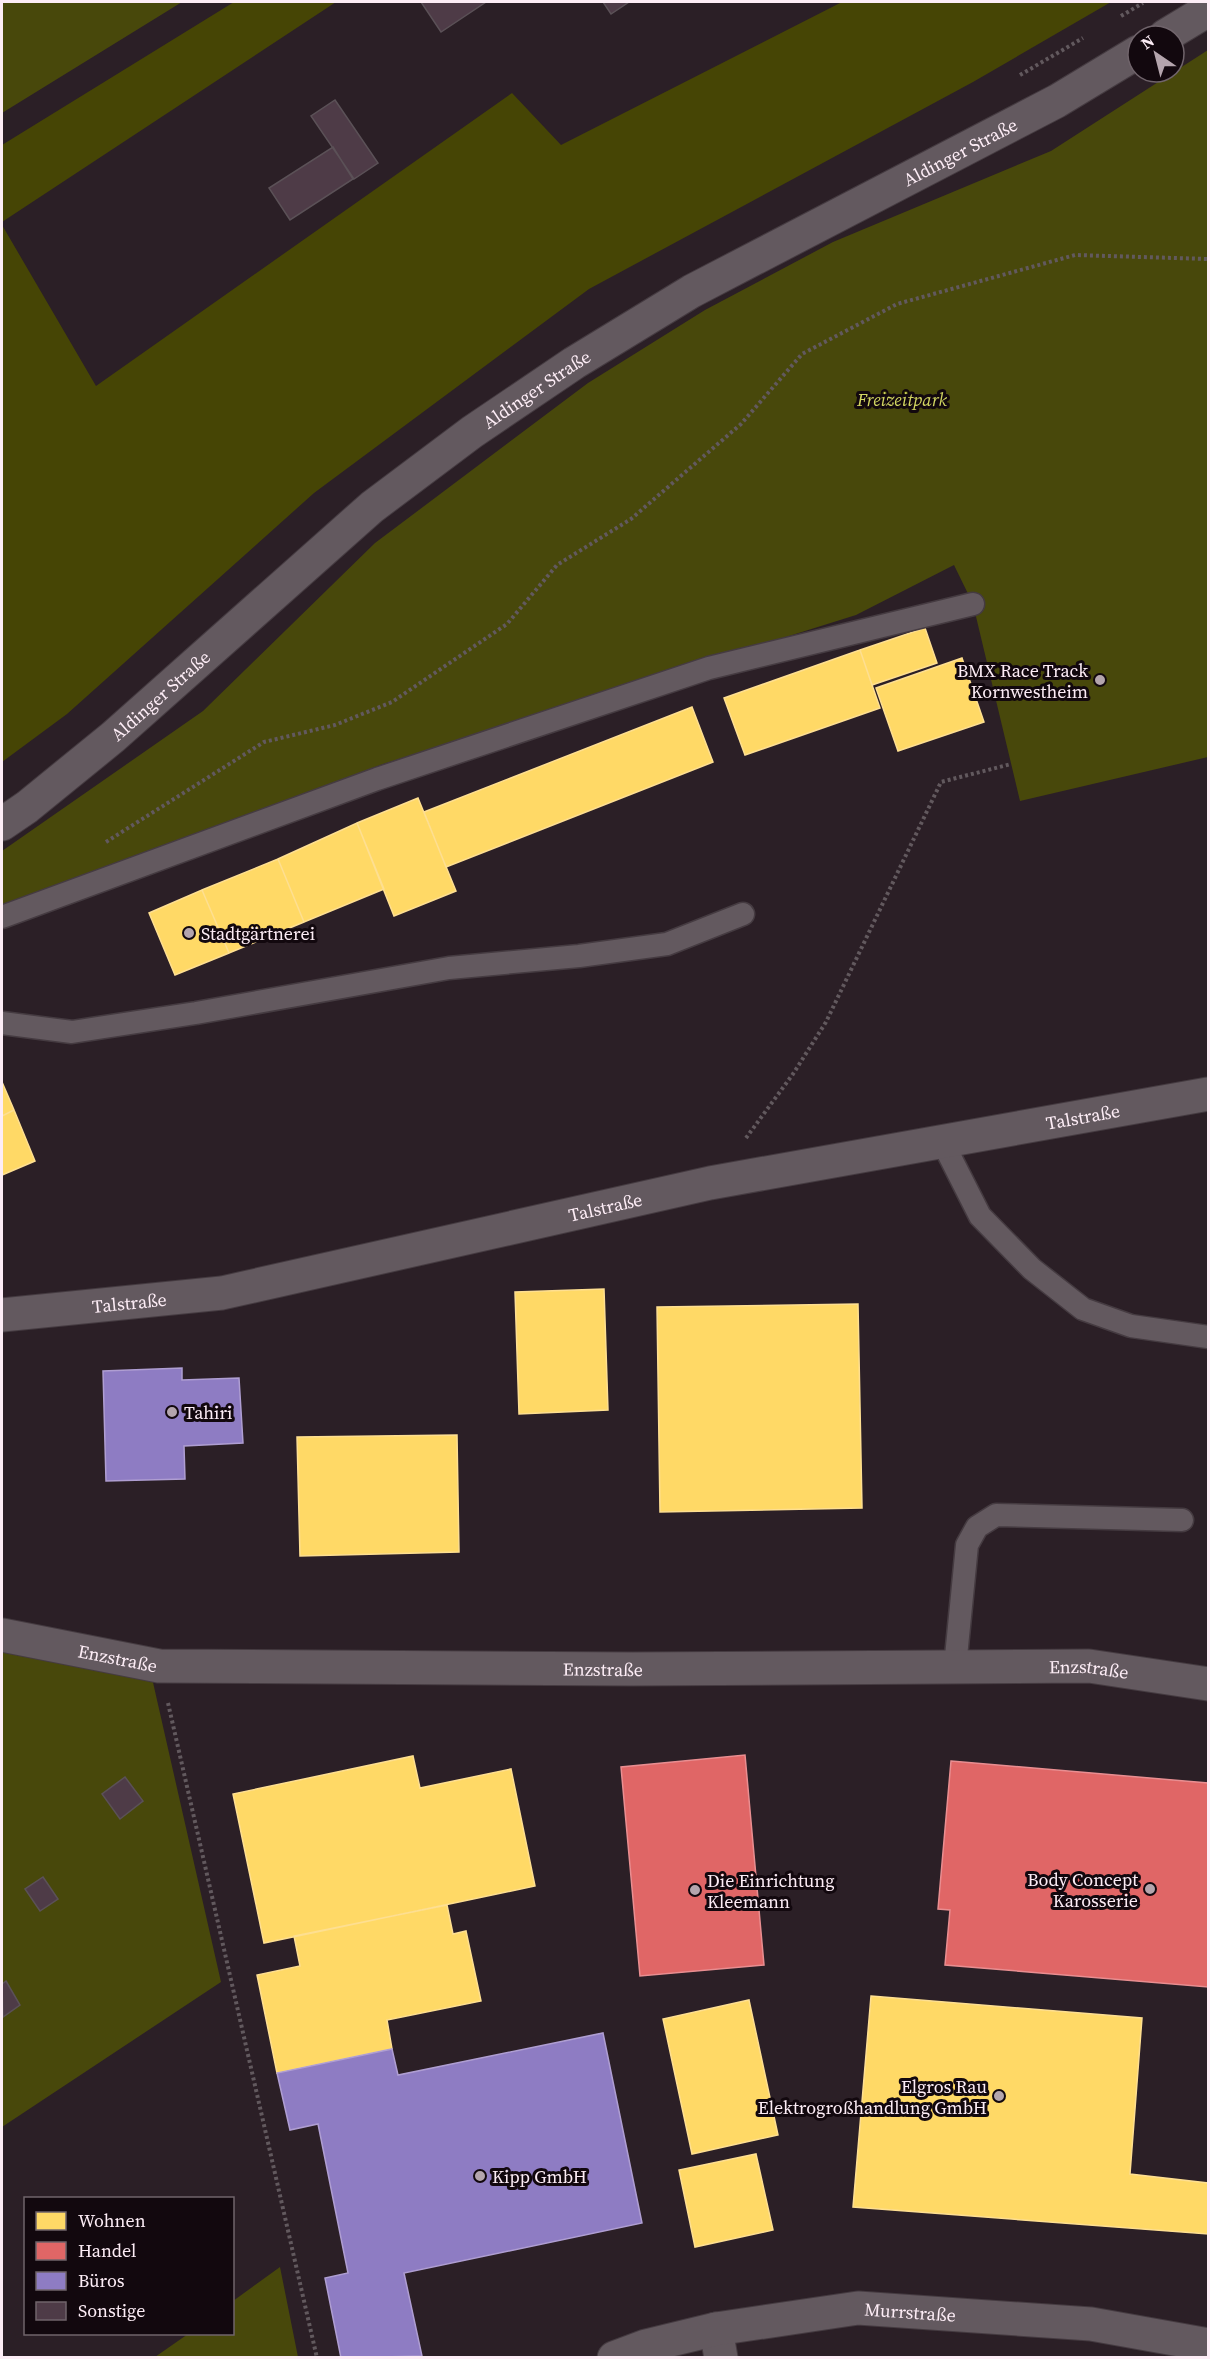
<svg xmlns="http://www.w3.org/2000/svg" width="1210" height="2359" viewBox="0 0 1210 2359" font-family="'Source Serif 4',serif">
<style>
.green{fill:#48480b}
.forest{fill:#464505}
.homes{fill:#ffd966;stroke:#fedf91;stroke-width:1.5}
.shops{fill:#e06666;stroke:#e98e91;stroke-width:1.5}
.offices{fill:#8e7cc3;stroke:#af9ed2;stroke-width:1.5}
.building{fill:#4e3b47;stroke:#5b5157;stroke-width:1.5}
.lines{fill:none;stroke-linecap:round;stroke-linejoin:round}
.lane-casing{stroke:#453b41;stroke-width:25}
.street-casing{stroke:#453b41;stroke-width:35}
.secondary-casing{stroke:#453b41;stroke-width:35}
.path{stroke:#62595e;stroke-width:4;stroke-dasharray:3 3;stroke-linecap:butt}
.lane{stroke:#63595f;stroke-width:22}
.street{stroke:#63595f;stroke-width:33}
.secondary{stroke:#63595f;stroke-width:33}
.poi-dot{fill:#b4a5ad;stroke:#12080e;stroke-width:2}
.labels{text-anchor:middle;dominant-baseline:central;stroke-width:6;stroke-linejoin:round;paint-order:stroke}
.street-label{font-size:18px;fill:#fdedf6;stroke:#12080e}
.park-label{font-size:18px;font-style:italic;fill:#d3d762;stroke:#12080e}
.poi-label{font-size:18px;fill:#fdedf6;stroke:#12080e;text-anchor:start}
</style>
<rect width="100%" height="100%" fill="#2b1f26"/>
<path class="green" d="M 2,2 L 182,2 L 2,113 Z
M 1208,50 L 1208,757 L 1020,801 L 973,604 L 954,565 L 856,615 L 383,764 L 2,909 L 2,851 L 203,711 L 375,543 L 588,383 L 705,310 L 833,242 L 1051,151 Z
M 2,1650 L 152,1678 L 221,1982 L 2,2127 Z
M 280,2267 L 298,2357 L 155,2357 L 188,2334 L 232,2334 L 233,2301 Z"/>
<path class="forest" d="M 234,2 L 336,2 L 2,222 L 2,145 Z
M 842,2 L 1111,2 L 973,82 L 589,289 L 314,493 L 67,714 L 2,762 L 2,225 L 96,386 L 512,93 L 561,145 Z"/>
<path class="homes" d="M 925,628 L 937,663 L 872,685 L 860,650 Z
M 860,650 L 880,708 L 745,755 L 724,698 Z
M 962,658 L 984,722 L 898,751 L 876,688 Z
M 692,707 L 713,762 L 446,867 L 424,812 Z
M 418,798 L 456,891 L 394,916 L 357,823 Z
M 357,823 L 384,889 L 304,922 L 278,859 Z
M 278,859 L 304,922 L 229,953 L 202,890 Z
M 202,890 L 229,953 L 175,975 L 149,913 Z
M 2,1082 L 14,1110 L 2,1116 Z
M 14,1110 L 35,1161 L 2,1175 L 2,1116 Z
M 604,1289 L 608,1410 L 519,1414 L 515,1292 Z
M 858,1304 L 862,1508 L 660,1512 L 657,1307 Z
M 457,1435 L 459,1552 L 300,1556 L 297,1437 Z
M 413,1756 L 420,1788 L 511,1769 L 535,1886 L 264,1943 L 233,1794 Z
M 447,1905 L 453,1934 L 466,1931 L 481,2001 L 387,2020 L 392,2049 L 277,2073 L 257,1975 L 300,1966 L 294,1936 Z
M 871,1996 L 1142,2018 L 1130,2174 L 1208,2183 L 1208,2234 L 853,2207 Z
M 749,2000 L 778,2135 L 692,2154 L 663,2019 Z
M 756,2154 L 773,2230 L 695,2247 L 679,2170 Z"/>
<path class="shops" d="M 745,1755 L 764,1965 L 640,1976 L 621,1767 Z
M 951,1761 L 1208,1783 L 1208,1987 L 945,1965 L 950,1910 L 938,1909 Z"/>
<path class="offices" d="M 182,1368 L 182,1380 L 239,1378 L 243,1443 L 184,1446 L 185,1479 L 106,1481 L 103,1371 Z
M 603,2033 L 642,2223 L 404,2273 L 422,2356 L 341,2358 L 325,2278 L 348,2273 L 318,2124 L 290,2130 L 277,2073 L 392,2049 L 398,2075 Z"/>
<path class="building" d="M 421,2 L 486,2 L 441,32 Z
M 603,2 L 629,2 L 611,14 Z
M 335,100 L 378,163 L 354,179 L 311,116 Z
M 333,147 L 353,179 L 290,220 L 269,188 Z
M 125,1777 L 143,1801 L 120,1819 L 102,1794 Z
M 43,1877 L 58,1899 L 40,1911 L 25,1889 Z
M 6,1981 L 20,2005 L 3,2017 L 2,1984 Z"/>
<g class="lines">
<g class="lane-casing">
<path id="lane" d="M 2,917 L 377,779 L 709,668 L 973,604
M 2,1023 L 72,1032 L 196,1013 L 449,968 L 579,956 L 667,944 L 743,914
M 942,1141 L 980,1216 L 1032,1269 L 1083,1309 L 1131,1326 L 1208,1337
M 955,1667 L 967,1545 L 977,1527 L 996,1515 L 1182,1520"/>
</g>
<g class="street-casing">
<g id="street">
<path id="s1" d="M 2,1315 L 222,1293 L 710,1183 L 1208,1094"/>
<path id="s2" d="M 2,1635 L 159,1666 L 632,1669 L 1089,1666 L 1208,1684"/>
<path d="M 716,2329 L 721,2358"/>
<path id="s3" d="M 614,2358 L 646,2346 L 716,2329 L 858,2308 L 1091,2324 L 1208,2345"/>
</g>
</g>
<g class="secondary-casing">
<g id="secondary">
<path d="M 1165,36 L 1208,10"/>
<path id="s4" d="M 2,824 L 27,807 L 113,737 L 372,507 L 472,432 L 574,363 L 692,291 L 1057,101 L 1138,52"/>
</g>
</g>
<path class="path" d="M 1121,16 L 1143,3
M 1020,75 L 1083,38
M 106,842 L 264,742 L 335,725 L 392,702 L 507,624 L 557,565 L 631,519 L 741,424 L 802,354 L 897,304 L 1075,255 L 1208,259
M 746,1138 L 793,1074 L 826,1022 L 941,782 L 1011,764
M 168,1703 L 317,2358"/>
<use href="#lane" class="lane"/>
<use href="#street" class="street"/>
<use href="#secondary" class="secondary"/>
</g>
<g class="poi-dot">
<circle cx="1100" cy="680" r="6"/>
<circle cx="189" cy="933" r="6"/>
<circle cx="172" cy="1412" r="6"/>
<circle cx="1150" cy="1889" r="6"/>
<circle cx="695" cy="1890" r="6"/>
<circle cx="999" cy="2096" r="6"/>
<circle cx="480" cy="2176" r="6"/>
</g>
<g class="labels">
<g class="street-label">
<text stroke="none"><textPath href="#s4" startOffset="1176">Aldinger Straße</textPath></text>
<text stroke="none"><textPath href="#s4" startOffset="690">Aldinger Straße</textPath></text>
<text stroke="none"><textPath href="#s4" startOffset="204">Aldinger Straße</textPath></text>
<text stroke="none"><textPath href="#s1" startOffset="1100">Talstraße</textPath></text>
<text stroke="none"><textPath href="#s1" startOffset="614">Talstraße</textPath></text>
<text stroke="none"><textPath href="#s1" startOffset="128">Talstraße</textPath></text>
<text stroke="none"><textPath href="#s2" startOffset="118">Enzstraße</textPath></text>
<text stroke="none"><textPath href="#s2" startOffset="604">Enzstraße</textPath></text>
<text stroke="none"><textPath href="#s2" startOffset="1090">Enzstraße</textPath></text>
<text stroke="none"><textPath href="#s3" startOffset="302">Murrstraße</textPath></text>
</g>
<g class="park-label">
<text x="902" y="399">Freizeitpark</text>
</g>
<g class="poi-label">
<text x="1088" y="670" text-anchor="end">BMX Race Track<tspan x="1088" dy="21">Kornwestheim</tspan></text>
<text x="201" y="933">Stadtgärtnerei</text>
<text x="184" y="1412">Tahiri</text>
<text x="1138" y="1879" text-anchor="end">Body Concept<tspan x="1138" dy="21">Karosserie</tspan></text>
<text x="707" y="1880">Die Einrichtung<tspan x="707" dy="21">Kleemann</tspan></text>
<text x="987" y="2086" text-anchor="end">Elgros Rau<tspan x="987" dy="21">Elektrogroßhandlung GmbH</tspan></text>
<text x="492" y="2176">Kipp GmbH</text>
</g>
</g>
<rect width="1210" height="2359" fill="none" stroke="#fdedf6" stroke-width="6"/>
<rect x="24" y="2197" width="210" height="138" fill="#12080e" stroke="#70646b" stroke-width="1.5"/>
<rect x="36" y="2212" width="30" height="18" fill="#ffd966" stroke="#70646b" stroke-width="1.5"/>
<text x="78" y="2227" font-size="18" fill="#fdedf6">Wohnen</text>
<rect x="36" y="2242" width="30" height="18" fill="#e06666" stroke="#70646b" stroke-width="1.5"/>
<text x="78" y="2257" font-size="18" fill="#fdedf6">Handel</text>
<rect x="36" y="2272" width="30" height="18" fill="#8e7cc3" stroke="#70646b" stroke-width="1.5"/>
<text x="78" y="2287" font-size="18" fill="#fdedf6">Büros</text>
<rect x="36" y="2302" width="30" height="18" fill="#4e3b47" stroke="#70646b" stroke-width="1.5"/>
<text x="78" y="2317" font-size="18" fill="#fdedf6">Sonstige</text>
<g transform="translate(1156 54) rotate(325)"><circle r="28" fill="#12080e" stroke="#70646b" stroke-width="1.5"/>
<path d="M0-4.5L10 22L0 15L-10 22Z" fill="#b4a5ad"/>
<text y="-9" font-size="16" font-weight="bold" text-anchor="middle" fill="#fdedf6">N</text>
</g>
</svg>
